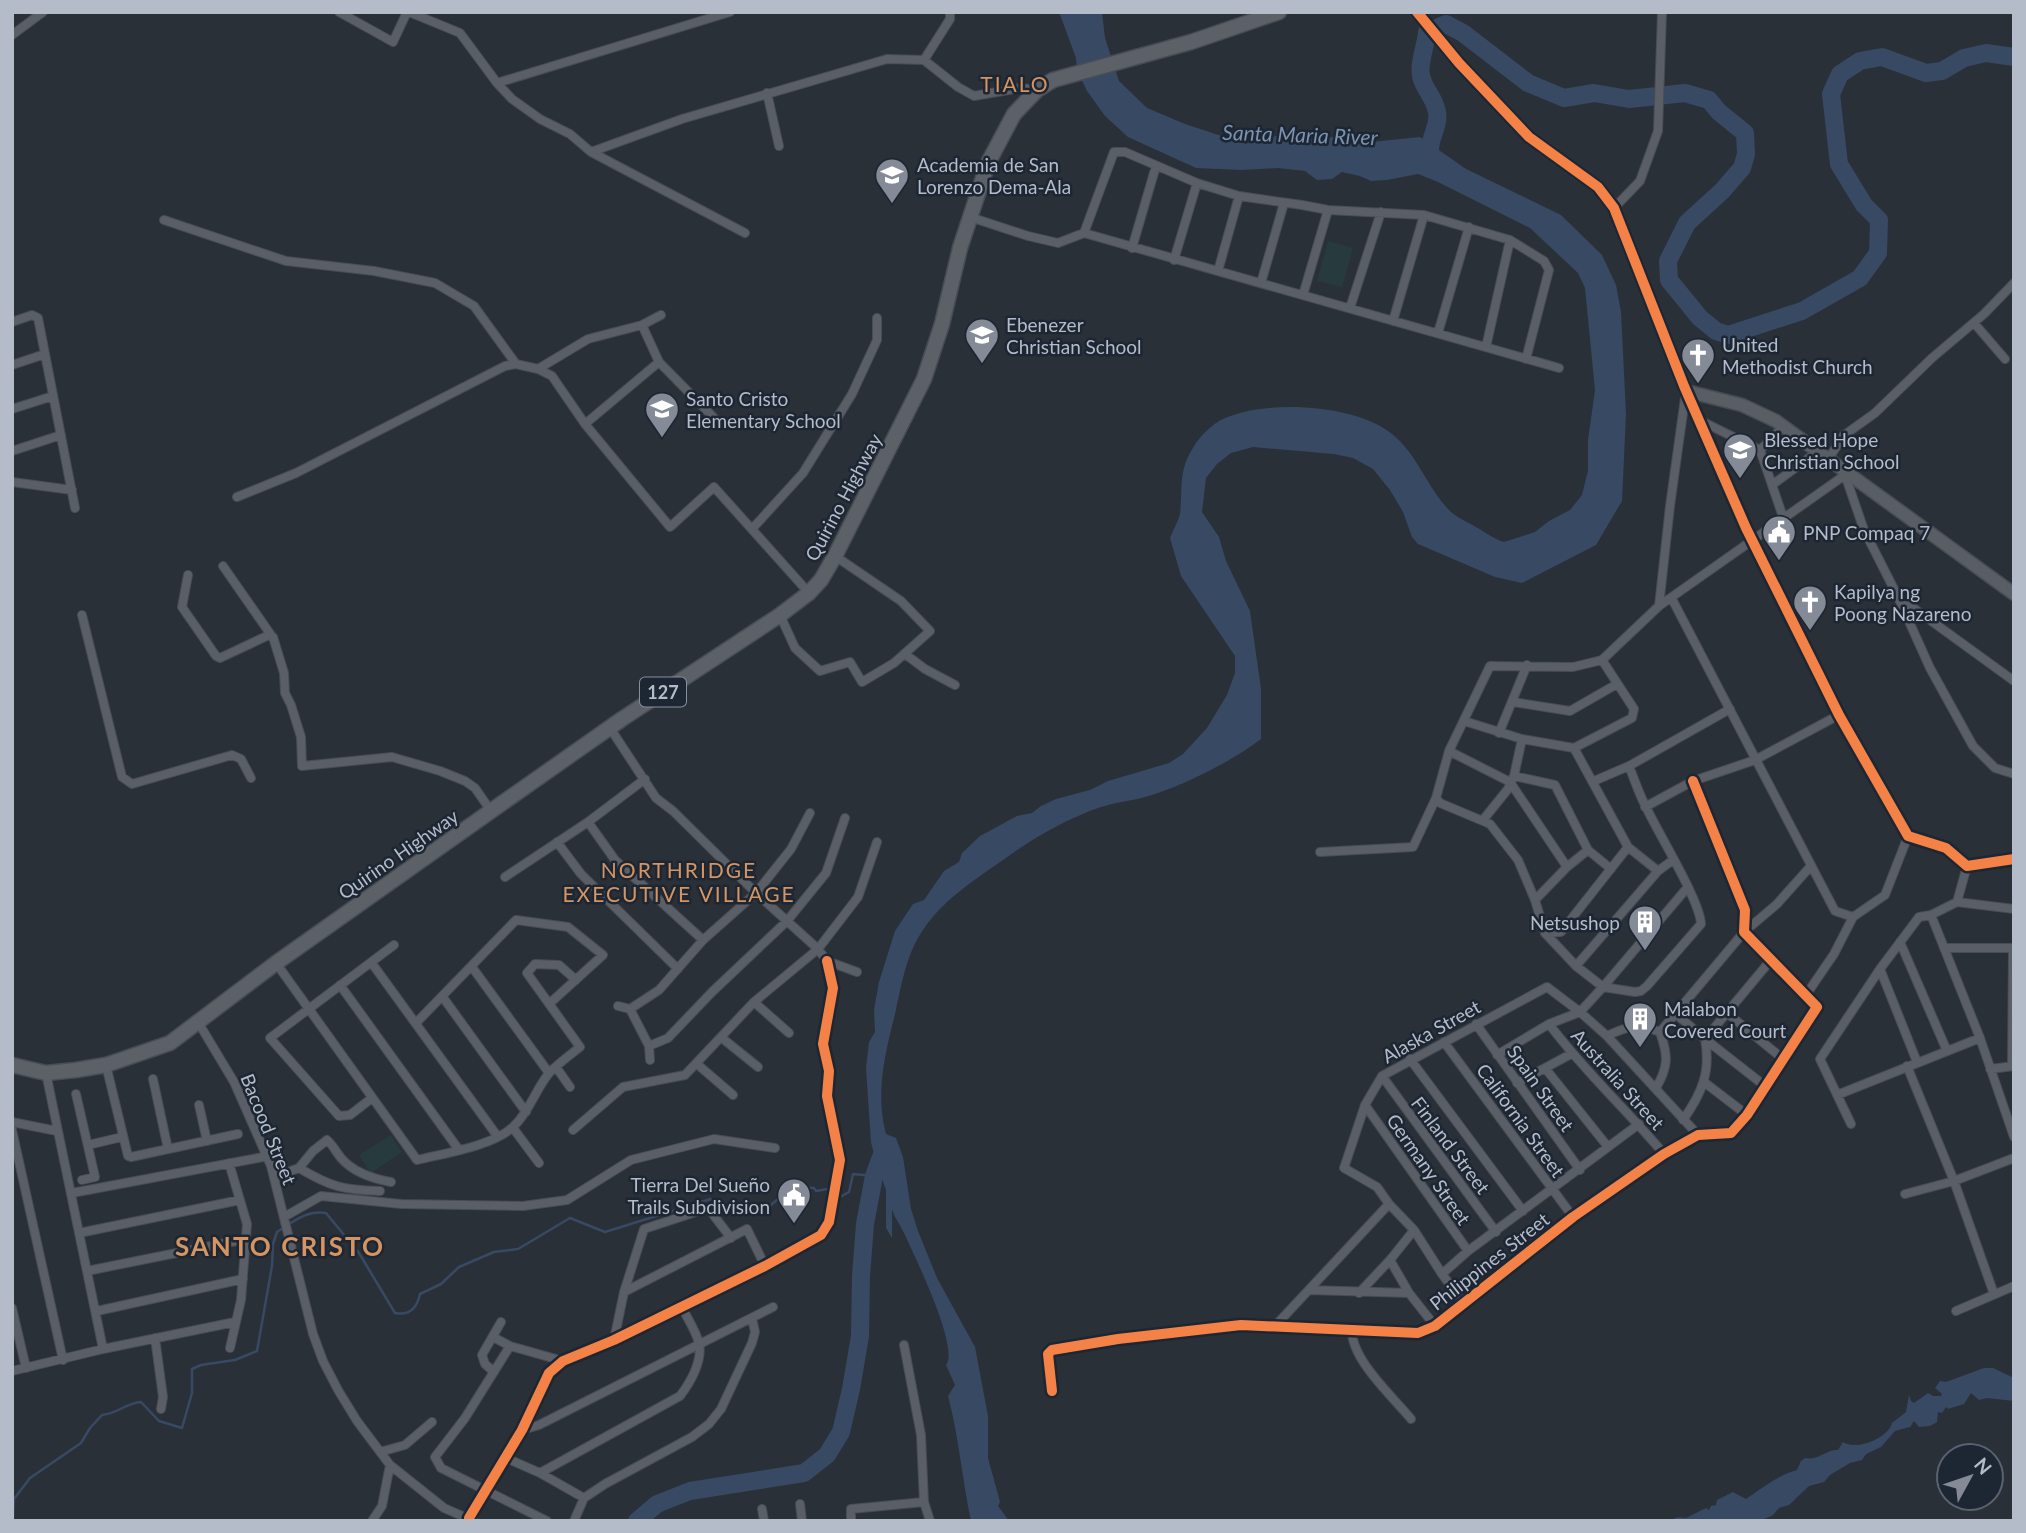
<svg xmlns="http://www.w3.org/2000/svg" width="2026" height="1533" viewBox="0 0 2026 1533" font-family="Lato,sans-serif">
<style>
.green{fill:#273a3e}
.water{fill:#384963}
.lines{fill:none;stroke-linecap:round;stroke-linejoin:round}
.stream{stroke:#384963;stroke-width:2.5}
.river{stroke:#384963;stroke-width:18}
.street-casing{stroke:#484c53;stroke-width:10}
.secondary-casing{stroke:#484c53;stroke-width:15}
.primary-casing{stroke:#484c55;stroke-width:17}
.street{stroke:#5a5e66;stroke-width:8}
.secondary{stroke:#595d64;stroke-width:12}
.primary{stroke:#5c6168;stroke-width:14}
.cycleway-casing{stroke:#1d2633;stroke-width:15}
.cycleway{stroke:#f48246;stroke-width:10}
.labels{text-anchor:middle;dominant-baseline:central;stroke-width:5;stroke-linejoin:round;paint-order:stroke}
.shield{fill:#1d2633;stroke:#878f9c;stroke-width:2}
.shield-label{font-size:18px;font-weight:bold;fill:#b4bcc9}
.poi-label{font-size:19px;fill:#b4bcc9;stroke:#1d2633;text-anchor:start}
.street-label{font-size:19px;fill:#b4bcc9;stroke:#1d2633}
.neighbourhood-label{font-size:21px;letter-spacing:2px;fill:#d59563;stroke:#1d2633}
.water-label{font-size:21px;font-style:italic;fill:#7c92b1;stroke:#1d2633}
.district-label{font-size:26px;font-weight:bold;letter-spacing:2px;fill:#d59563;stroke:#1d2633}
</style>
<rect width="100%" height="100%" fill="#2a3038"/>
<path class="green" d="M 1328,241 L 1353,248 L 1342,287 L 1317,281 Z
M 391,1135 L 402,1152 L 371,1173 L 359,1155 Z"/>
<path class="water" d="M 1059,12 L 1102,12 L 1105,38 L 1119,81 L 1147,108 L 1185,124 L 1246,144 C 1275,127 1306,145 1336,136 L 1348,145 L 1361,135 L 1372,142 L 1420,137 L 1466,169 L 1561,215 L 1602,255 L 1616,285 L 1621,312 L 1626,414 L 1622,501 L 1596,545 L 1522,583 L 1495,577 L 1418,544 L 1412,537 L 1403,512 L 1390,490 L 1373,469 L 1353,458 L 1334,454 L 1253,447 L 1231,453 L 1217,464 L 1206,478 L 1202,512 L 1219,537 L 1226,561 L 1250,611 L 1261,689 L 1261,739 C 1232,761 1192,781 1158,793 C 1140,800 1120,801 1101,807 C 1066,819 1033,838 1003,860 C 972,882 942,900 921,933 C 906,956 901,987 895,1014 C 885,1054 875,1093 886,1134 L 896,1138 L 903,1157 L 911,1209 L 918,1231 L 937,1278 L 975,1347 L 988,1416 L 988,1458 L 1000,1502 L 998,1506 L 1009,1521 L 971,1521 C 962,1479 959,1437 948,1396 L 955,1385 L 946,1365 C 960,1348 914,1255 904,1233 C 900,1224 894,1217 892,1209 L 892,1238 L 886,1228 L 886,1190 L 876,1162 L 871,1142 L 866,1068 L 869,1042 L 875,1032 L 874,1010 L 879,982 L 895,931 L 913,904 L 924,900 L 944,871 L 959,862 L 962,853 L 980,836 L 1017,816 L 1032,813 L 1041,806 L 1056,799 L 1090,790 L 1108,781 L 1169,763 L 1183,754 L 1207,728 L 1227,695 L 1235,673 L 1235,656 L 1181,576 L 1170,538 C 1173,530 1178,522 1180,514 C 1183,488 1178,471 1193,448 C 1199,437 1212,424 1223,419 C 1265,399 1356,404 1392,434 C 1417,454 1427,487 1449,510 C 1456,517 1467,522 1476,527 C 1485,532 1494,539 1504,542 L 1535,532 L 1549,521 L 1570,510 L 1582,495 L 1588,471 L 1588,440 L 1595,390 L 1585,288 L 1578,273 L 1530,228 L 1438,182 L 1418,174 L 1387,180 L 1371,181 L 1360,176 L 1342,172 L 1332,179 L 1317,180 L 1305,171 L 1278,168 L 1242,170 L 1196,168 L 1128,137 L 1105,116 L 1087,91 L 1077,70 L 1076,58 Z
M 1984,1368 L 1993,1368 L 2014,1378 L 2014,1401 L 1987,1398 L 1979,1400 L 1971,1393 L 1964,1404 L 1948,1409 L 1946,1407 L 1942,1413 L 1938,1412 L 1937,1422 L 1930,1426 L 1919,1427 L 1914,1421 L 1910,1427 L 1895,1431 L 1881,1447 L 1866,1454 L 1862,1460 L 1850,1463 L 1830,1475 L 1824,1482 L 1809,1486 L 1789,1505 L 1779,1508 L 1773,1515 L 1760,1521 L 1668,1521 L 1678,1517 L 1686,1518 L 1706,1508 L 1709,1510 L 1711,1506 L 1716,1505 L 1717,1500 L 1733,1492 L 1746,1499 C 1761,1489 1778,1475 1797,1470 L 1801,1461 L 1805,1458 C 1818,1461 1827,1449 1838,1450 L 1843,1442 C 1855,1451 1888,1439 1892,1423 L 1906,1412 L 1909,1395 L 1911,1401 L 1914,1403 L 1928,1393 L 1933,1396 L 1941,1396 L 1942,1394 L 1935,1388 L 1940,1381 L 1946,1382 Z"/>
<g class="lines">
<path class="stream" d="M 840,1197 L 849,1192 L 853,1174 L 874,1176
M 289,1224 C 302,1216 311,1211 326,1213 L 359,1253 L 395,1313 C 410,1316 417,1308 420,1294 L 441,1284 L 459,1267 L 494,1252 L 518,1249 L 570,1218 L 605,1232 L 711,1199 L 736,1213 L 771,1205 L 792,1187 L 814,1188 L 816,1191 L 828,1189
M 13,1521 L 14,1499 L 30,1478 L 81,1443 L 90,1428 L 102,1415 C 117,1414 126,1403 141,1402 L 159,1421 L 182,1428 L 192,1393 L 192,1369 L 201,1365 L 235,1360 L 257,1351 L 272,1266 L 273,1244 L 277,1232 L 283,1228"/>
<path class="river" d="M 1431,161 C 1426,139 1440,128 1437,112 C 1435,100 1427,92 1423,82 C 1416,68 1426,47 1427,32 L 1446,24 L 1463,33 L 1528,83 L 1564,98 L 1594,93 L 1629,99 L 1685,93 L 1709,100 L 1719,112 L 1745,133 L 1746,154 L 1742,168 L 1722,191 L 1687,223 L 1668,261 L 1669,280 L 1700,318 L 1716,331 L 1728,335 L 1802,311 L 1860,278 L 1878,253 L 1879,220 L 1864,205 L 1839,164 L 1831,94 L 1840,74 L 1860,61 L 1882,57 L 1926,73 L 1942,71 L 1964,58 L 1986,53 L 2014,57
M 637,1521 L 657,1504 L 690,1491 L 804,1473 L 827,1455 L 841,1432 L 851,1389 L 860,1336 L 861,1276 L 865,1224 L 874,1176 L 881,1157"/>
<g class="street-casing">
<path id="street" d="M 339,12 L 393,42 L 407,12
M 409,12 L 460,33 L 497,83 L 512,99 L 540,119 L 570,134 L 591,152
M 12,35 L 43,12
M 924,60 L 950,19 L 950,12
M 497,83 L 730,12
M 767,93 L 779,146
M 1614,208 L 1640,181 L 1658,131 L 1662,12
M 970,217 L 1028,236 L 1058,243 L 1084,233 L 1559,368
M 164,220 L 286,261 L 374,271 L 435,283 L 474,306 L 516,364
M 745,233 L 591,152 L 682,119 L 887,59 L 924,60 L 958,87 L 974,96 L 1020,88 L 1037,90
M 1084,233 L 1114,152 L 1125,152 L 1197,183 L 1239,196 L 1302,205 L 1328,210 L 1424,215 L 1510,240 L 1544,261 L 1549,270 L 1526,359
M 1132,248 L 1156,166
M 1174,260 L 1197,183
M 1218,271 L 1239,196
M 1261,283 L 1284,203
M 1303,295 L 1328,210
M 1350,308 L 1381,212
M 1393,321 L 1424,215
M 12,322 L 32,315 L 38,318 L 75,508
M 1974,323 L 2005,359
M 1438,333 L 1469,227
M 1486,347 L 1510,240
M 659,362 L 718,422
M 12,365 L 45,354
M 538,369 L 588,339 L 642,325
M 1686,391 L 1746,528 L 1839,715 L 1908,836 L 1946,848 L 1967,866 L 2014,859
M 12,409 L 53,396
M 1699,420 L 1760,450 L 1783,517
M 585,424 L 659,362 L 642,325 L 661,315
M 1760,450 L 1783,427
M 12,451 L 61,435
M 1828,460 L 1843,436 L 1875,413 L 1932,358 L 1984,314 L 2014,283
M 1844,472 L 1864,530 L 1898,597 L 1930,668 L 1973,746 L 1995,768 L 2014,774
M 12,482 L 72,490
M 1772,485 L 1817,452
M 237,497 L 296,473 L 505,366 L 516,364 L 538,369 L 552,376 L 585,424 L 670,527 L 714,487 L 809,593
M 752,529 L 803,473 L 852,394 L 877,340 L 877,318
M 223,566 L 271,635
M 188,575 L 182,607 L 216,656 L 220,658 L 269,635 L 273,637 L 284,673 L 285,693 L 291,705 L 301,737 L 302,766 L 392,757 L 440,771 L 465,781 L 475,788 L 491,811
M 1672,599 L 1835,911 L 1853,917 L 1885,895 L 1908,836
M 1901,599 L 2014,681
M 1659,606 L 1670,506 L 1686,391
M 82,615 L 122,777 L 132,784 L 232,755 L 241,759 L 251,778
M 780,615 L 795,648 L 820,671 L 850,662 L 862,682 L 894,663 L 930,631 L 901,601 L 835,556
M 905,654 L 925,669 L 955,685
M 1513,702 L 1570,711 L 1617,684
M 1464,721 L 1522,739 L 1574,748 L 1628,847 L 1561,932 L 1545,933
M 610,728 L 656,798 L 673,811 L 756,893 L 818,949 L 827,961 L 857,972
M 1499,733 L 1527,665
M 1574,748 L 1632,718 L 1634,709 L 1602,660
M 1449,751 L 1510,782 L 1567,867
M 1629,766 C 1635,781 1640,797 1648,811 C 1660,836 1700,901 1701,924 L 1647,986 L 1641,991 L 1635,992 L 1603,987 L 1576,966 L 1545,933 L 1535,900 L 1518,860 L 1490,824 L 1440,803 L 1436,798 L 1449,751 L 1490,666 L 1573,667 L 1602,660 L 1659,606 L 1845,475
M 1514,776 L 1555,785 L 1588,850 L 1611,869
M 1594,781 L 1629,766 L 1730,709
M 1645,807 L 1693,781 L 1755,760 L 1839,715
M 1483,820 L 1508,789 L 1514,776 L 1522,739
M 588,822 L 615,860 L 703,940
M 557,842 L 581,874 L 678,969
M 1628,847 L 1658,871
M 1320,852 L 1413,847 L 1436,798
M 1967,866 L 1957,902 L 2014,909
M 505,877 L 588,822 L 645,779
M 1535,900 L 1567,867 L 1588,850
M 1957,902 L 1931,915 L 1980,1038 L 2014,1137
M 1900,942 L 1947,1051
M 1944,948 L 2014,948
M 371,962 L 498,1137
M 276,963 L 417,1160 C 445,1153 494,1146 514,1126 C 530,1111 536,1088 550,1072 C 559,1063 570,1055 580,1047 L 527,973 L 535,964 L 559,965 L 576,980
M 1576,966 L 1658,871 L 1673,860
M 472,967 L 549,1073
M 1880,969 L 1917,1062
M 340,985 L 459,1150
M 1806,995 L 1834,954 L 1853,917
M 442,996 L 526,1112
M 754,1002 L 789,1033
M 618,1006 L 630,1009 L 659,990 L 703,940 L 756,893 L 791,849 L 810,813
M 630,1009 L 649,1046 L 650,1060
M 1727,1013 L 1783,1059
M 1676,1014 L 1705,1039 C 1711,1072 1702,1093 1683,1120
M 198,1022 L 234,1082 L 271,1166 L 313,1334 L 323,1361 L 338,1390 L 357,1421 L 390,1465 L 444,1508 L 474,1521
M 416,1023 L 516,920 L 568,927 L 603,955 L 549,1004
M 1476,1024 L 1580,1170
M 1549,1024 C 1584,1071 1627,1110 1664,1154
M 1660,1032 L 1744,932 L 1777,904 L 1810,867
M 1607,1036 C 1627,1026 1638,1023 1660,1032 C 1668,1055 1669,1066 1656,1088
M 722,1038 L 758,1067
M 1444,1042 L 1573,1217
M 649,1046 L 668,1038 L 712,992 L 787,921 L 826,873 L 845,818
M 1497,1055 L 1549,1024 L 1580,1012 L 1603,987 L 1687,888
M 1410,1059 L 1523,1211
M 697,1064 L 733,1095
M 106,1065 L 128,1156 L 131,1157 L 238,1134
M 1907,1066 L 1954,1181 L 1994,1294
M 2012,1066 L 2013,948
M 556,1067 L 570,1087
M 1545,1068 L 1608,1147
M 1990,1069 L 2014,1066
M 46,1073 L 103,1349
M 1382,1076 L 1496,1232
M 153,1079 L 168,1149
M 1704,1082 L 1747,1115
M 1517,1083 L 1571,1054
M 1765,1086 L 1705,1039 L 1770,961
M 76,1094 L 95,1177 L 82,1180
M 1837,1095 L 1980,1038
M 372,1098 L 350,1115 L 339,1116 L 270,1038 L 394,945
M 199,1105 L 207,1141
M 1365,1105 L 1468,1251
M 12,1122 L 57,1131
M 1851,1124 L 1820,1059 L 1880,969 L 1919,917 L 1931,915
M 513,1128 L 539,1163
M 12,1130 L 63,1360
M 573,1130 L 623,1087 L 685,1075 L 754,1002 L 818,949 L 858,897 L 877,842
M 88,1145 L 122,1137
M 229,1163 L 247,1224 L 241,1300 L 230,1348
M 299,1168 C 331,1187 343,1190 380,1191
M 274,1177 L 299,1168 L 313,1151 L 327,1140 C 333,1145 336,1152 341,1158 C 353,1172 374,1179 391,1182
M 72,1193 L 263,1157
M 1905,1194 L 1954,1181 L 2014,1158
M 284,1217 L 321,1196 L 401,1204 L 523,1206 L 567,1200 L 631,1160 L 714,1139 L 775,1148
M 79,1233 L 240,1200
M 1390,1260 L 1409,1293 L 1435,1326
M 87,1271 L 246,1239
M 1442,1274 L 1468,1251 L 1639,1124
M 1309,1290 L 1409,1293
M 624,1292 L 747,1229 L 765,1266
M 1359,1293 L 1390,1260 L 1414,1230
M 1463,1302 L 1442,1274 L 1414,1230 L 1389,1204 L 1377,1187 L 1344,1168 L 1365,1105 L 1382,1076 L 1547,987 L 1580,1012 L 1607,1036 L 1698,1135
M 12,1308 L 26,1368
M 97,1311 L 243,1279
M 1956,1311 L 2014,1286
M 1276,1325 L 1389,1204
M 1352,1331 C 1352,1360 1392,1396 1411,1419
M 493,1337 L 510,1346 L 563,1361
M 155,1338 L 163,1397 L 161,1409
M 614,1340 L 624,1292 L 644,1229 L 708,1208 L 731,1238
M 904,1345 L 921,1435 L 924,1502 L 930,1521
M 510,1346 L 465,1418 L 435,1457 L 441,1468 L 547,1521
M 12,1371 L 103,1349 L 235,1322
M 494,1372 L 485,1364 L 482,1355 L 501,1322
M 1052,1391 L 1048,1354 L 1052,1350 L 1118,1339 L 1241,1325 L 1418,1333 L 1435,1326 L 1573,1217 L 1664,1154 L 1698,1135 L 1731,1133 L 1747,1115 L 1817,1007 L 1744,932 L 1745,910 L 1693,781
M 522,1430 L 539,1425 L 773,1307
M 380,1452 L 405,1445 L 432,1422
M 506,1458 L 540,1473 L 584,1498 L 605,1484 L 692,1437 L 709,1424 L 721,1409 L 752,1343 L 755,1332 L 752,1318
M 540,1473 L 680,1396 C 690,1383 703,1361 699,1343 C 696,1331 687,1318 682,1307
M 800,1504 L 802,1521
M 762,1509 L 764,1521
M 469,1518 L 522,1430 L 549,1373 L 563,1361 L 614,1340 L 765,1266 L 821,1235 L 829,1222 L 840,1160 L 827,1096 L 829,1071 L 823,1044 L 833,988 L 827,961
M 372,1521 L 382,1506 L 390,1465
M 574,1521 L 584,1498
M 851,1521 L 851,1509 L 924,1502"/>
</g>
<g class="secondary-casing">
<path id="secondary" d="M 1417,12 L 1459,63 L 1529,137 L 1598,187 L 1614,208 L 1686,391 L 1742,405 L 1776,421 L 2014,594"/>
</g>
<g class="primary-casing">
<path id="primary" d="M 12,1065 L 46,1073 L 76,1070 L 106,1065 L 170,1043 L 276,963 L 491,811 L 622,719 L 780,615 L 809,593 L 821,580 L 835,556 L 924,379 L 942,324 L 960,248 L 988,163 L 1014,114 L 1037,90 L 1053,80 L 1191,42 L 1279,12"/>
</g>
<use href="#street" class="street"/>
<use href="#secondary" class="secondary"/>
<use href="#primary" class="primary"/>
<g class="cycleway-casing">
<path id="cycleway" d="M 1417,12 L 1459,63 L 1529,137 L 1598,187 L 1614,208 L 1684,386 L 1746,528 L 1839,715 L 1908,836 L 1946,848 L 1967,866 L 2014,859
M 1052,1391 L 1048,1354 L 1052,1350 L 1118,1339 L 1241,1325 L 1418,1333 L 1435,1326 L 1573,1217 L 1664,1154 L 1698,1135 L 1731,1133 L 1747,1115 L 1817,1007 L 1744,932 L 1745,910 L 1693,781
M 469,1518 L 522,1430 L 549,1373 L 563,1361 L 614,1340 L 765,1266 L 821,1235 L 829,1222 L 840,1160 L 827,1096 L 829,1071 L 823,1044 L 833,988 L 827,961"/>
</g>
<use href="#cycleway" class="cycleway"/>
</g>
<defs>
<g id="school-pin" transform="scale(1.75)"><path d="M0 17L-7.5 6A9.5 9.5 0 1 1 7.5 6Z" fill="#848b96" stroke="#1d2633"/><path d="M0-5L7-2L0 1L-7-2ZM-4 1L0 2.5L4 1V4Q0 6-4 4Z" fill="#fff"/></g>
<g id="church-pin" transform="scale(1.75)"><path d="M0 17L-7.5 6A9.5 9.5 0 1 1 7.5 6Z" fill="#848b96" stroke="#1d2633"/><path d="M-1.2-6h2.4v3.5h3.3v2.4h-3.3V6h-2.4V-.1h-3.3v-2.4h3.3Z" fill="#fff"/></g>
<g id="civic-pin" transform="scale(1.75)"><path d="M0 17L-7.5 6A9.5 9.5 0 1 1 7.5 6Z" fill="#848b96" stroke="#1d2633"/><path d="M-.6-6.5H3V-4.5H.6V-3L4-1V1h2V6H-6V1h2V-1L-.6-3ZM-1.2 2.5V6h2.4V2.5Z" fill="#fff"/></g>
<g id="building-pin" transform="scale(1.75)"><path d="M0 17L-7.5 6A9.5 9.5 0 1 1 7.5 6Z" fill="#848b96" stroke="#1d2633"/><path d="M-4-6H4V6H1V3H-1V6H-4ZM-2.5-4.3h1.7v1.8h-1.7ZM.8-4.3h1.7v1.8H.8ZM-2.5-1h1.7V.8h-1.7ZM.8-1h1.7V.8H.8Z" fill="#fff"/></g>
</defs>
<g fill-rule="evenodd">
<use href="#school-pin" x="892" y="175"/>
<use href="#school-pin" x="982" y="335"/>
<use href="#church-pin" x="1698" y="355"/>
<use href="#school-pin" x="662" y="409"/>
<use href="#school-pin" x="1740" y="450"/>
<use href="#civic-pin" x="1779" y="532"/>
<use href="#church-pin" x="1810" y="602"/>
<use href="#building-pin" x="1645" y="922"/>
<use href="#building-pin" x="1640" y="1019"/>
<use href="#civic-pin" x="794" y="1195"/>
</g>
<g class="labels">
<rect class="shield" x="640" y="677.5" width="46" height="29" rx="5"/>
<g class="shield-label">
<text x="663" y="692">127</text>
</g>
<g class="poi-label">
<text x="917" y="164">Academia de San<tspan x="917" dy="22">Lorenzo Dema-Ala</tspan></text>
<text x="1006" y="324">Ebenezer<tspan x="1006" dy="22">Christian School</tspan></text>
<text x="1722" y="344">United<tspan x="1722" dy="22">Methodist Church</tspan></text>
<text x="686" y="398">Santo Cristo<tspan x="686" dy="22">Elementary School</tspan></text>
<text x="1764" y="439">Blessed Hope<tspan x="1764" dy="22">Christian School</tspan></text>
<text x="1803" y="532">PNP Compaq 7</text>
<text x="1834" y="591">Kapilya ng<tspan x="1834" dy="22">Poong Nazareno</tspan></text>
<text x="1620" y="922" text-anchor="end">Netsushop</text>
<text x="1664" y="1008">Malabon<tspan x="1664" dy="22">Covered Court</tspan></text>
<text x="770" y="1184" text-anchor="end">Tierra Del Sueño<tspan x="770" dy="22">Trails Subdivision</tspan></text>
</g>
<g class="street-label">
<text transform="translate(843 497) rotate(-62)">Quirino Highway</text>
<text transform="translate(398 854) rotate(-35)">Quirino Highway</text>
<text transform="translate(1431 1031) rotate(-29)">Alaska Street</text>
<text transform="translate(1618 1079) rotate(48)">Australia Street</text>
<text transform="translate(1541 1088) rotate(55)">Spain Street</text>
<text transform="translate(1521 1120) rotate(54)">California Street</text>
<text transform="translate(269 1129) rotate(68)">Bacood Street</text>
<text transform="translate(1451 1145) rotate(53)">Finland Street</text>
<text transform="translate(1429 1169) rotate(55)">Germany Street</text>
<text transform="translate(1489 1261) rotate(-38)">Philippines Street</text>
</g>
<g class="neighbourhood-label">
<text x="1015" y="83">TIALO</text>
<text x="679" y="869">NORTHRIDGE<tspan x="679" dy="24">EXECUTIVE VILLAGE</tspan></text>
</g>
<g class="water-label">
<text transform="translate(1300 134) rotate(2)">Santa Maria River</text>
</g>
<g class="district-label">
<text x="280" y="1246">SANTO CRISTO</text>
</g>
</g>
<rect width="2026" height="1533" fill="none" stroke="#b4bcc9" stroke-width="28"/>
<g transform="translate(1970 1477) rotate(50)"><circle r="33" fill="#1d2633" stroke="#59626f" stroke-width="2"/>
<path d="M0-5L12 26L0 18L-12 26Z" fill="#848b96"/>
<text y="-10" font-size="19" font-weight="bold" text-anchor="middle" fill="#b4bcc9">N</text>
</g>
</svg>
